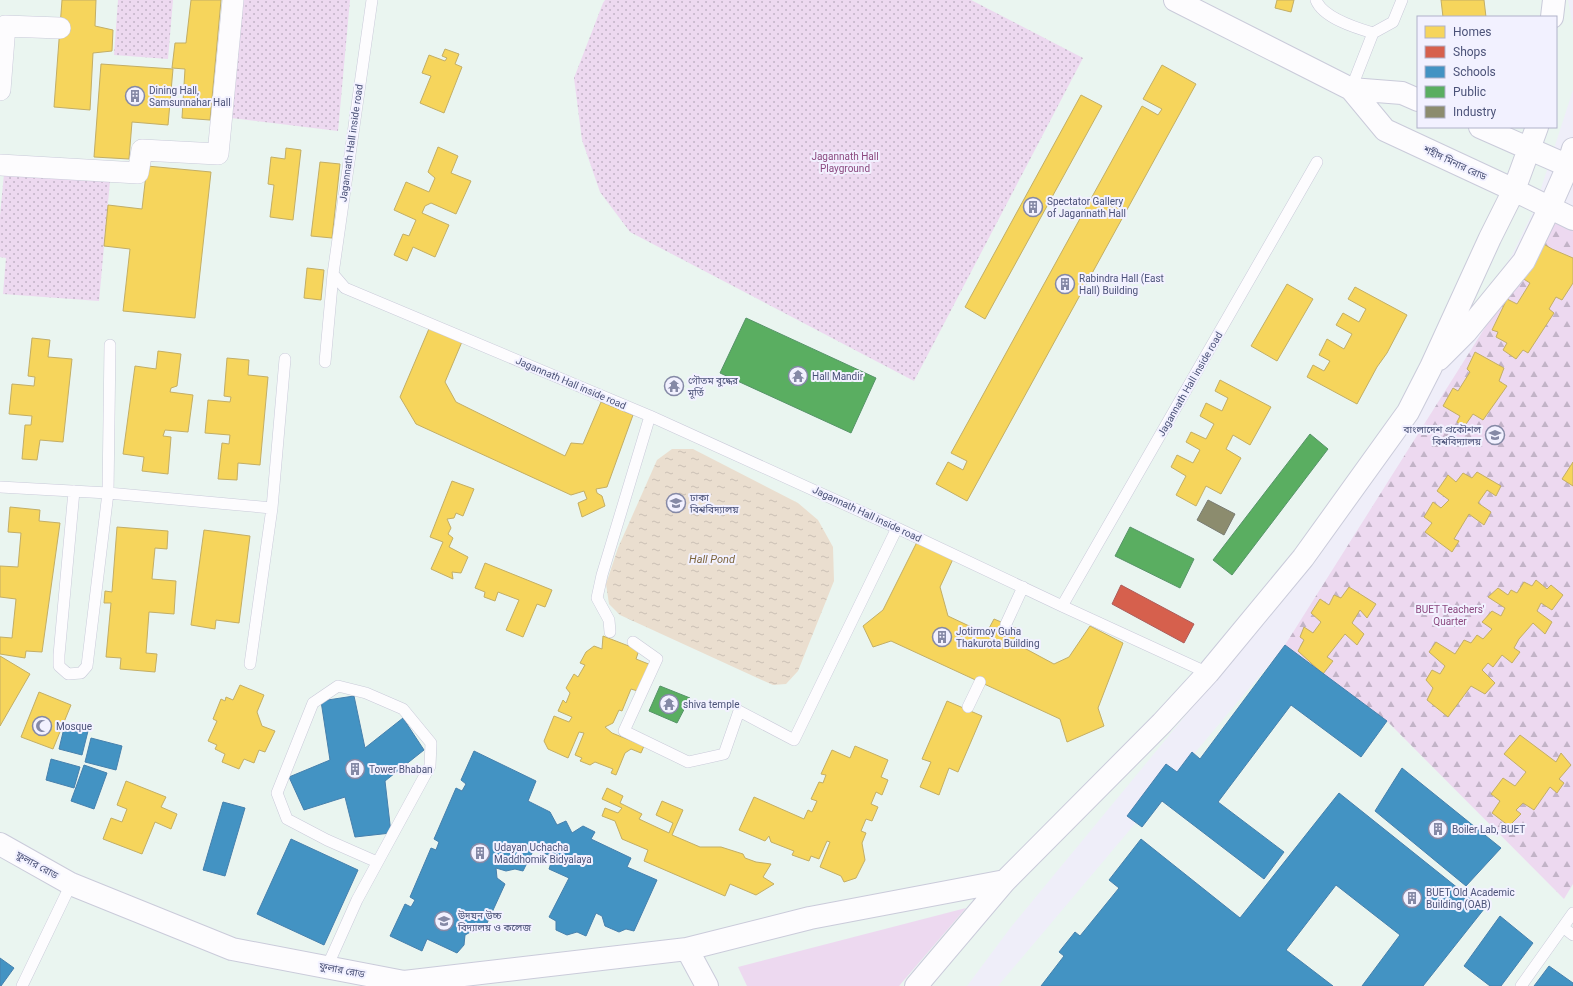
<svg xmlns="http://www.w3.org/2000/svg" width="1573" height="986" viewBox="0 0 1573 986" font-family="Roboto,'Noto Sans Bengali',sans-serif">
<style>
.education{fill:#eaf5f0;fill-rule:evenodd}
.grass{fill:url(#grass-dots)}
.forest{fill:url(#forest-firs)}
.garden{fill:#edd9f0}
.water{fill:url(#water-ripples)}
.homes{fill:#f6d55c;stroke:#c3ae65}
.shops{fill:#d6604d;stroke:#ad5c5a}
.schools{fill:#4393c3;stroke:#4680ad}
.public{fill:#5aae61;stroke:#569368}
.industry{fill:#8c8c6e;stroke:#797b71}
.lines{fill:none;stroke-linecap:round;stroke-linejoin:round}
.lane-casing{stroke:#c9cad9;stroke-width:12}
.street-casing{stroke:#c9cad9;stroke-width:22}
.secondary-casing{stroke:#cacbda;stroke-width:24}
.lane{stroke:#fdfcfe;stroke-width:11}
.street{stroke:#fdfcfe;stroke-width:21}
.secondary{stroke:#fdfcfe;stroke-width:22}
.labels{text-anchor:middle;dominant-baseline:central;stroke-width:4;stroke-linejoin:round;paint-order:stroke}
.poi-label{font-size:10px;fill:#4c5379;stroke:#f2f1ff;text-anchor:start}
.street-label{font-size:10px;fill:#4c5379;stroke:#f2f1ff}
.park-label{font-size:10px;fill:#8b487f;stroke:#f2f1ff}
.water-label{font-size:11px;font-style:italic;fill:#7e663e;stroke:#f2f1ff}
</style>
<defs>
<pattern id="grass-dots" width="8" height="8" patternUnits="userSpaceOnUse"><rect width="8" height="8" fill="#edd9f0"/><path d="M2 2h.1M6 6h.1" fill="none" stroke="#c2b3c7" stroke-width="1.8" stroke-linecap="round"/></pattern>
<pattern id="forest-firs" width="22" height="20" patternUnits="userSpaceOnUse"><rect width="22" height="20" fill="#edd9f0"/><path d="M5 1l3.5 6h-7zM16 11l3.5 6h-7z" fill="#c2b3c7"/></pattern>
<pattern id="water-ripples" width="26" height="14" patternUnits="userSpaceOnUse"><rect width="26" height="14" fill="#eadecf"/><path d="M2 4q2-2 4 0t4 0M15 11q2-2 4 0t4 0" fill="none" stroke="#cac0b5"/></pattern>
</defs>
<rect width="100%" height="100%" fill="#efeef9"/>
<path class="education" d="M 0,0 L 1568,0 L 1573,26 L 1573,90 L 1534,210 L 1512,255 L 1400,434 L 1304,572 L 1011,927 L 967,986 L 0,986 ZM 1418,17 L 1556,17 L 1556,127 L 1418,127 Z
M 1556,215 L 1573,224 L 1573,986 L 998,986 L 1285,646 Z"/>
<path class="grass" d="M 118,0 L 173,0 L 168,59 L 114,55 Z
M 243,0 L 350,0 L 338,131 L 231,118 Z
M 605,0 L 971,0 L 1083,58 L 914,381 L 630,232 L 600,192 L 582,140 L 574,78 L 603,3 Z
M 4,174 L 110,181 L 99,301 L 3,294 L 6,258 L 0,257 L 0,216 Z"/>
<path class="forest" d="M 1556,215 L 1573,224 L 1573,884 L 1564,899 L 1387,721 L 1285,645 Z"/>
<path class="garden" d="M 966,908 L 899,986 L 747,986 L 738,967 Z"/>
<path class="water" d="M 672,449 L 693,449 L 798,503 L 818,520 L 833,547 L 834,581 L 798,671 L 786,684 L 773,685 L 620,615 L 609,604 L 606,584 L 618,548 L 657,460 Z"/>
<path class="homes" d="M 62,0 L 96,0 L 95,26 L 113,30 L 112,51 L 93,53 L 90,110 L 54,107 Z
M 191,0 L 221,0 L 210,120 L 182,118 L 185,69 L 172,68 L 175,43 L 186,43 Z
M 1277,0 L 1294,0 L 1291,12 L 1275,8 Z
M 1441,0 L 1484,0 L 1486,17 L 1443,17 Z
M 445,49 L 459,54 L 455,64 L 462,67 L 444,113 L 420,103 L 431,76 L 422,73 L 429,55 L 445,61 L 447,58 L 442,56 Z
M 101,64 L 173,69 L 168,125 L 132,122 L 129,159 L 94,157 Z
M 1162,65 L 1196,84 L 967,501 L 936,484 L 948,462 L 963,470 L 967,461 L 951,453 L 1142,106 L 1158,115 L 1162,109 L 1143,99 Z
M 1081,95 L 1102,106 L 985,319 L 965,307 Z
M 438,147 L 458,156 L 451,173 L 471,181 L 456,214 L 431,203 L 425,206 L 422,213 L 449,225 L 435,257 L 413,247 L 407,261 L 394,255 L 403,234 L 409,236 L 416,220 L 394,210 L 406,182 L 429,192 L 435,178 L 428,172 Z
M 286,148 L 301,150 L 293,220 L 270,217 L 274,185 L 268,184 L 271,157 L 285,159 Z
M 320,162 L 340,164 L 332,238 L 311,236 Z
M 147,166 L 211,172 L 195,318 L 123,311 L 130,249 L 104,246 L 108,205 L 142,209 Z
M 1542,243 L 1552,249 L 1573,258 L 1573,283 L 1562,300 L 1556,297 L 1549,309 L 1554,313 L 1528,353 L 1523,350 L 1516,359 L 1503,350 L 1507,343 L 1496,337 L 1498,332 L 1492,330 L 1507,299 L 1517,304 L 1530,283 L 1522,278 Z
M 307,268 L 324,270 L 321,300 L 304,298 Z
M 1287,284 L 1313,299 L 1277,361 L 1251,346 Z
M 1355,287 L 1407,315 L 1387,353 L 1377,367 L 1357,404 L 1307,377 L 1313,365 L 1324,371 L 1330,361 L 1319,355 L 1327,339 L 1344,349 L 1352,334 L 1336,325 L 1343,313 L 1359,322 L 1366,309 L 1348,299 Z
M 431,324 L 464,337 L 445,382 L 456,402 L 565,456 L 571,443 L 583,444 L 601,402 L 633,415 L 607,487 L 596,489 L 597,493 L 602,496 L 605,506 L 582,517 L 578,503 L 587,499 L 584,491 L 571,495 L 416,424 L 400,397 Z
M 32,338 L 50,340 L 48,357 L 72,359 L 63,442 L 40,440 L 37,460 L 22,459 L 25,425 L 31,425 L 32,416 L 9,414 L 12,384 L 34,386 L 35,377 L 28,376 Z
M 158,351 L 181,354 L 177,386 L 171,388 L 170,392 L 193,395 L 188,432 L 165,430 L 163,436 L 171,437 L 168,474 L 142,471 L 144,457 L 123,454 L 135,366 L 156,369 Z
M 1475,352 L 1504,368 L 1499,381 L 1507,386 L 1483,420 L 1473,414 L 1464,427 L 1457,422 L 1460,416 L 1443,406 L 1453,388 L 1458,391 L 1470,372 L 1467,369 Z
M 227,358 L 249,360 L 248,375 L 268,377 L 260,465 L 238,463 L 237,480 L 218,479 L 222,443 L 229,444 L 230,435 L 205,433 L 208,400 L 230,402 L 231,397 L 224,396 Z
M 1220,380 L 1271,407 L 1250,445 L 1233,435 L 1226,449 L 1241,458 L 1221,494 L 1206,486 L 1196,506 L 1176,495 L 1186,476 L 1171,467 L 1177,455 L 1193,463 L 1200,450 L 1186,442 L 1191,432 L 1206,439 L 1214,424 L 1200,416 L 1206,403 L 1222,411 L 1228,398 L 1215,391 Z
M 1573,462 L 1573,486 L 1562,479 Z
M 1477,472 L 1501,486 L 1496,496 L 1487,490 L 1478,503 L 1491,512 L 1484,525 L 1469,514 L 1454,539 L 1459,541 L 1452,552 L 1425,532 L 1432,523 L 1424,517 L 1433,502 L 1441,508 L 1449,500 L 1437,491 L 1448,475 L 1456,482 L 1463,473 L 1472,478 Z
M 452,481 L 474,489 L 463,516 L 456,513 L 454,518 L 447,519 L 451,528 L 448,534 L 453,538 L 449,547 L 468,557 L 461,573 L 452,572 L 453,579 L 431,569 L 443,542 L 430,537 Z
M 10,507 L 40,510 L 39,521 L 60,523 L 42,652 L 26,651 L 25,658 L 0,654 L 0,637 L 12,638 L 16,599 L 0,597 L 0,566 L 18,567 L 21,533 L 8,532 Z
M 117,527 L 168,531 L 167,549 L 155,548 L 152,579 L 176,581 L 174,614 L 149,612 L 146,653 L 157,654 L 155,672 L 120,669 L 121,658 L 106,657 L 111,603 L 104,603 L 105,591 L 112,592 Z
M 204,530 L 250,536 L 239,623 L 216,620 L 215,629 L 191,625 Z
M 919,538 L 953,559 L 940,587 L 948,616 L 986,634 L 994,619 L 1018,629 L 1013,642 L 1054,664 L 1069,657 L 1090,626 L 1123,643 L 1098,708 L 1104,726 L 1067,742 L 1060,719 L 891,641 L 873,647 L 863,626 L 883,610 Z
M 485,563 L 552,590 L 545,607 L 537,604 L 523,637 L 506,630 L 519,600 L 498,592 L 495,601 L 484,597 L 485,592 L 475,588 Z
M 1536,580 L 1547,589 L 1551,585 L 1563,595 L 1552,610 L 1541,603 L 1537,611 L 1552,622 L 1545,634 L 1533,623 L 1519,639 L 1514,648 L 1520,652 L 1512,663 L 1502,655 L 1493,667 L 1488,663 L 1482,670 L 1495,683 L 1485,694 L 1471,686 L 1448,717 L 1427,700 L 1433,688 L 1426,680 L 1432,670 L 1440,674 L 1445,666 L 1429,652 L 1436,642 L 1455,654 L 1464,640 L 1471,643 L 1477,635 L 1483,639 L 1492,629 L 1482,622 L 1492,611 L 1501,616 L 1505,608 L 1488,597 L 1498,588 L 1508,595 L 1511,590 L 1517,593 L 1524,582 L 1532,586 Z
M 1349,587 L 1376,604 L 1367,618 L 1360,610 L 1352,623 L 1364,634 L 1357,645 L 1345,634 L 1327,657 L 1333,661 L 1323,674 L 1298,651 L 1304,640 L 1300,637 L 1304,627 L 1313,633 L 1321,622 L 1311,613 L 1320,599 L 1329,605 L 1334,595 L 1341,598 Z
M 603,636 L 639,650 L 636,659 L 651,665 L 641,692 L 631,689 L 622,711 L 619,710 L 613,723 L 605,727 L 612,733 L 644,746 L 641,753 L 631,749 L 625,753 L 616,775 L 611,773 L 613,769 L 595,762 L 590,765 L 580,761 L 582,758 L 575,755 L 584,733 L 579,732 L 568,758 L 548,749 L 544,741 L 554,716 L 569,722 L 572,717 L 558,711 L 563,700 L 566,703 L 570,693 L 566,688 L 574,674 L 578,677 L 585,665 L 580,663 L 586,652 L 594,646 L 602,649 Z
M 0,656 L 30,674 L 0,726 Z
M 240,685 L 264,695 L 257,712 L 262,726 L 275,731 L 265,752 L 259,750 L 254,763 L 244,759 L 239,769 L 222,762 L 225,754 L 215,749 L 217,745 L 208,741 L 217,721 L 213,719 L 221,699 L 225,701 L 226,697 L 233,700 Z
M 39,692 L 71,705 L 53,749 L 21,737 Z
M 947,701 L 982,716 L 958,772 L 949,768 L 939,795 L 920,787 L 931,762 L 922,759 Z
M 1520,735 L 1556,762 L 1561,753 L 1571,765 L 1559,779 L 1564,783 L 1557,793 L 1550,787 L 1534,810 L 1523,803 L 1516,810 L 1521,814 L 1509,826 L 1492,813 L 1500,801 L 1491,794 L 1503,778 L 1515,786 L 1526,772 L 1504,754 Z
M 855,746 L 888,760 L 881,777 L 888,780 L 882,795 L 876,792 L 871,804 L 878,807 L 872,821 L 866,819 L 861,831 L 866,833 L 862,843 L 865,860 L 856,878 L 844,882 L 841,876 L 820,867 L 830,842 L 827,841 L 819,859 L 811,856 L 809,861 L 792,855 L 794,851 L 771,842 L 769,836 L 765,841 L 739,830 L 754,797 L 804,819 L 808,810 L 812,812 L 817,801 L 811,799 L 819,782 L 823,783 L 826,775 L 821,774 L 832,750 L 850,758 Z
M 126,781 L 166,797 L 161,807 L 177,814 L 171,829 L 155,822 L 142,854 L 103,839 L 111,818 L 122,822 L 127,809 L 117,805 Z
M 607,788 L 623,796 L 620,803 L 642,814 L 639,819 L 669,833 L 673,823 L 656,815 L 662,801 L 683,810 L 672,835 L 700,847 L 721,847 L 743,854 L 745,858 L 756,862 L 771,864 L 763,877 L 774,884 L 756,895 L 730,884 L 725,896 L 644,861 L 648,850 L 622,839 L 615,821 L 602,816 L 605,808 L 618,813 L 622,808 L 602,799 Z"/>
<path class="shops" d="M 1121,585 L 1194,624 L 1184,643 L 1112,604 Z"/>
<path class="schools" d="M 1285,645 L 1387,721 L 1361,757 L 1291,705 L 1218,802 L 1284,852 L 1264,879 L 1162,801 L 1142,827 L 1127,816 L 1166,764 L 1177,772 L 1192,752 L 1200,759 Z
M 354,696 L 365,748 L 403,718 L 424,750 L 385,781 L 391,833 L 355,837 L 345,797 L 304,810 L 289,777 L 330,760 L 321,701 Z
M 65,724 L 88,731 L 82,755 L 59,749 Z
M 91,738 L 122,746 L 116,770 L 85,762 Z
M 474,751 L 536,781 L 528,801 L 550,812 L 557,825 L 566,821 L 572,833 L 583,826 L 595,832 L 591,839 L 631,858 L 627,867 L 657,880 L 634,931 L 626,929 L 619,932 L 605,926 L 602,916 L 596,913 L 586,936 L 577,932 L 567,935 L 556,930 L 556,921 L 549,917 L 569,878 L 549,869 L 553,857 L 534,849 L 523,871 L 515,869 L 506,871 L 496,868 L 497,878 L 505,884 L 483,932 L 476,929 L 465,935 L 464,945 L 457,953 L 427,939 L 422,951 L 390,936 L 405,904 L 411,907 L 415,900 L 410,897 L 431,848 L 436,850 L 439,842 L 434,839 L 456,788 L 462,791 L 466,784 L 461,780 Z
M 51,759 L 80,767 L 74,788 L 46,780 Z
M 84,765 L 107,773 L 94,809 L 71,801 Z
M 1402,768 L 1501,848 L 1466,886 L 1375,811 Z
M 1339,793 L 1484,909 L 1423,986 L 1362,986 L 1400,935 L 1336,885 L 1286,950 L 1333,986 L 1041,986 L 1064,956 L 1059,952 L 1075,932 L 1080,936 L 1119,888 L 1109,880 L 1141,839 L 1240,918 Z
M 223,802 L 245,808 L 225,876 L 203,870 Z
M 291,839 L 358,870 L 324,945 L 257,914 Z
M 1500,916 L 1533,943 L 1501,986 L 1490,986 L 1464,966 Z
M 0,958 L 14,968 L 1,986 L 0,986 Z
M 1549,966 L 1573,983 L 1573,986 L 1534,986 Z"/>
<path class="public" d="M 746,318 L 876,378 L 851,433 L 720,373 Z
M 1310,434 L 1328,449 L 1232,575 L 1213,560 Z
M 1130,527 L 1194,559 L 1180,588 L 1115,556 Z
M 660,686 L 690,698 L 677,723 L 649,711 Z"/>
<path class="industry" d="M 1208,500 L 1235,514 L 1224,535 L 1197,520 Z"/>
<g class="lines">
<g class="lane-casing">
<path id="lane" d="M 1316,0 C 1323,18 1356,28 1373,33
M 1351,89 L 1373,33 L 1393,22 L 1402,0
M 333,274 L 345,288 L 650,416 L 897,528 L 1062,606 L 1208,673
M 325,362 L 333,274 L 372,0
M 0,487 L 108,493 L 272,508 L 285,359
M 74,491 L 59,655 L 59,666 L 68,674 L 81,673 L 87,666 L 108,493 L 110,345
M 1062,606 L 1317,162
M 1006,624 L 1023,587
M 610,632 L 609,620 L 597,598 L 602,575 L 650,416
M 633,642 L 657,659 L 624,731 L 688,762 L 724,754 L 739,711 L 794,740 L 897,528
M 250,664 L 272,508
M 968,707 L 980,682
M 1564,928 L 1573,935
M 327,967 L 357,900 L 430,766 L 431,743 L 403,709 L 366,693 L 338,686 L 313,703 L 277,793 L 287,819 L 327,840 L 377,862
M 22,986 L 71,884
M 1521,986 L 1573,913"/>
</g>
<g class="street-casing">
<path id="street" d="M 0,90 L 5,26 L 60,28
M 0,165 L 138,173 L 142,150 L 218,154 L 233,0"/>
</g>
<g class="secondary-casing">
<path id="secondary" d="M 1175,0 L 1351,89 L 1402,93 L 1418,100
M 1552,17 L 1554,0
M 1351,89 L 1385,130 L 1514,190 L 1573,219
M 1480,127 L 1573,168
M 1439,359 L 1466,332 L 1524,261 L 1550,207 L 1568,166 L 1573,149
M 0,844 L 71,884 L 232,949 L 404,982 L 687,949 L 810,918 L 1005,881
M 687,949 L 707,986
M 916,986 L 1005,881 L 1162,723 L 1208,673 L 1303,558 L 1408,412 L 1431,367 L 1490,238 L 1514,190 L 1537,127"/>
</g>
<use href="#lane" class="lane"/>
<use href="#street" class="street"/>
<use href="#secondary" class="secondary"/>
</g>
<defs>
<g id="building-ring" transform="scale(1)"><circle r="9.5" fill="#f2f1ff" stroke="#8589a6" stroke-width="1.5"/><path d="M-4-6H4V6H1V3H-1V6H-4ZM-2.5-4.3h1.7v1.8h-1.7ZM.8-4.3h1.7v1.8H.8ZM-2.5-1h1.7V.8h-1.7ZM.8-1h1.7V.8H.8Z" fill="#8589a6"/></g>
<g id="temple-ring" transform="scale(1)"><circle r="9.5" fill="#f2f1ff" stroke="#8589a6" stroke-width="1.5"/><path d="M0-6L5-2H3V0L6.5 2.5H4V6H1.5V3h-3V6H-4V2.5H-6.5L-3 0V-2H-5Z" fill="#8589a6"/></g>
<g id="university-ring" transform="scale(1)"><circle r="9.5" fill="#f2f1ff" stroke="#8589a6" stroke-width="1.5"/><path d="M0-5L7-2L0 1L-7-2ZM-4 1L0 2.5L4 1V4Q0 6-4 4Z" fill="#8589a6"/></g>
<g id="mosque-ring" transform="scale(1)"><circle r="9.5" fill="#f2f1ff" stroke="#8589a6" stroke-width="1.5"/><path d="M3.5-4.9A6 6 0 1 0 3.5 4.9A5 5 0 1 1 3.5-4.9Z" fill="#8589a6"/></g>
<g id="school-ring" transform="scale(1)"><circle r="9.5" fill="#f2f1ff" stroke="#8589a6" stroke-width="1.5"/><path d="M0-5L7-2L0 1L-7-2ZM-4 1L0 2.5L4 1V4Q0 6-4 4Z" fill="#8589a6"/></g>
</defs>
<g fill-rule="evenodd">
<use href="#building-ring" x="135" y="96"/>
<use href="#building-ring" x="1033" y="207"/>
<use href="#building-ring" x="1065" y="284"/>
<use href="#temple-ring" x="798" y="376"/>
<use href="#temple-ring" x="674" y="386"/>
<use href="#university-ring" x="1495" y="435"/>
<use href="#university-ring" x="676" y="503"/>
<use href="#building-ring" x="942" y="637"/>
<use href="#temple-ring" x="669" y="704"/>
<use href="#mosque-ring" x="42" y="726"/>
<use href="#building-ring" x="355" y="769"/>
<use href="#building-ring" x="1438" y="829"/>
<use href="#building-ring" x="480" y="853"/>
<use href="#building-ring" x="1412" y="898"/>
<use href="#school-ring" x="444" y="921"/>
</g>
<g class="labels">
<g class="poi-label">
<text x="149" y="90">Dining Hall,<tspan x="149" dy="12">Samsunnahar Hall</tspan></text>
<text x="1047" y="201">Spectator Gallery<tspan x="1047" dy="12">of Jagannath Hall</tspan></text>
<text x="1079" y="278">Rabindra Hall (East<tspan x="1079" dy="12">Hall) Building</tspan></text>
<text x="812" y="376">Hall Mandir</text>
<text x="688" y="380">গৌতম বুদ্ধের<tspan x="688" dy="12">মূর্তি</tspan></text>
<text x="1481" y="429" text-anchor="end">বাংলাদেশ প্রকৌশল<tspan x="1481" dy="12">বিশ্ববিদ্যালয়</tspan></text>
<text x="690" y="497">ঢাকা<tspan x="690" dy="12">বিশ্ববিদ্যালয়</tspan></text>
<text x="956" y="631">Jotirmoy Guha<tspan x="956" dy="12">Thakurota Building</tspan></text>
<text x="683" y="704">shiva temple</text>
<text x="56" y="726">Mosque</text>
<text x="369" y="769">Tower Bhaban</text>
<text x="1452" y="829">Boiler Lab, BUET</text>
<text x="494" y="847">Udayan Uchacha<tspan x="494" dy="12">Maddhomik Bidyalaya</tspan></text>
<text x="1426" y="892">BUET Old Academic<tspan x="1426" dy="12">Building (OAB)</tspan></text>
<text x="458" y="915">উদয়ন উচ্চ<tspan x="458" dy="12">বিদ্যালয় ও কলেজ</tspan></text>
</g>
<g class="street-label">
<text transform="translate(351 143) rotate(-82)">Jagannath Hall inside road</text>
<text transform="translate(1455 163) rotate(25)">শহীদ মিনার রোড</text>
<text transform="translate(571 383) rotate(23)">Jagannath Hall inside road</text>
<text transform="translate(1190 384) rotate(-60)">Jagannath Hall inside road</text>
<text transform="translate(867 514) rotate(25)">Jagannath Hall inside road</text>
<text transform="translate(37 865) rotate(29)">ফুলার রোড</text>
<text transform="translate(342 970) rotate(11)">ফুলার রোড</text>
</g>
<g class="park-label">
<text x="845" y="156">Jagannath Hall<tspan x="845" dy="12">Playground</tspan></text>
<text x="1450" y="609">BUET Teachers'<tspan x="1450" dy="12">Quarter</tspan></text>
</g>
<g class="water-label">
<text x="712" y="559">Hall Pond</text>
</g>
</g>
<rect x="1417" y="16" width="140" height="112" fill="#f2f1ff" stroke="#b0b2c9"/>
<rect x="1425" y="26" width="20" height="12" fill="#f6d55c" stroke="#b0b2c9"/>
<text x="1453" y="36" font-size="12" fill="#4c5379">Homes</text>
<rect x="1425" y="46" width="20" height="12" fill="#d6604d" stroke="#b0b2c9"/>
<text x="1453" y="56" font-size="12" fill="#4c5379">Shops</text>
<rect x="1425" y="66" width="20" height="12" fill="#4393c3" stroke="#b0b2c9"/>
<text x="1453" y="76" font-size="12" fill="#4c5379">Schools</text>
<rect x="1425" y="86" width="20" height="12" fill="#5aae61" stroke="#b0b2c9"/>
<text x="1453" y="96" font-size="12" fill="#4c5379">Public</text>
<rect x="1425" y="106" width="20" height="12" fill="#8c8c6e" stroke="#b0b2c9"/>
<text x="1453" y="116" font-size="12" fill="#4c5379">Industry</text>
</svg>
